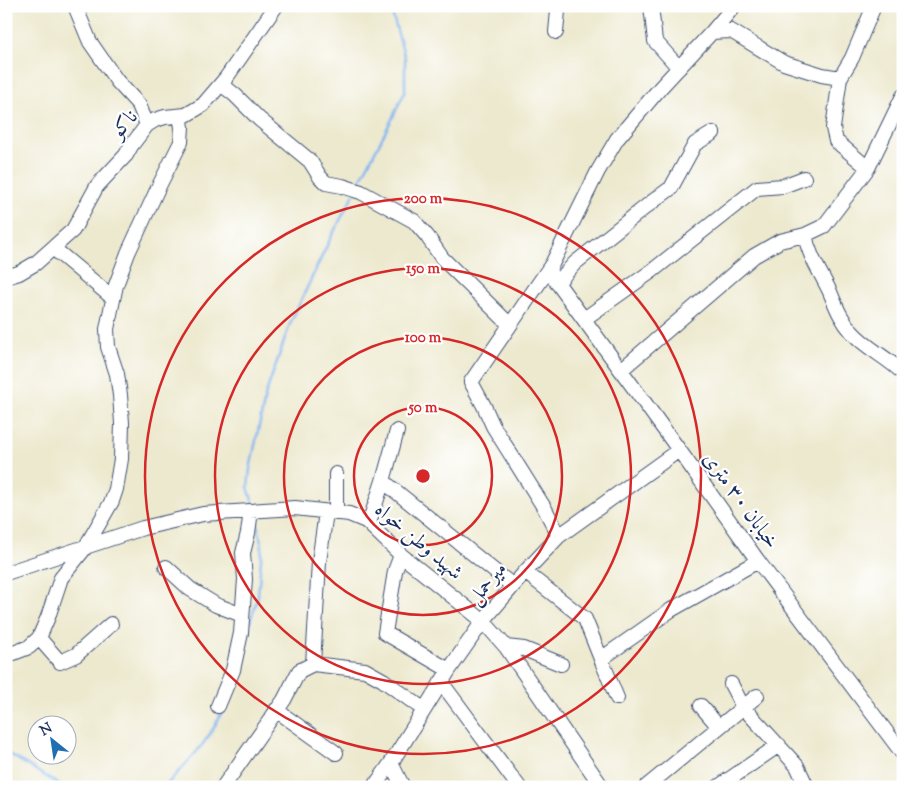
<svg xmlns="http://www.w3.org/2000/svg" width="909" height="793" viewBox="0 0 909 793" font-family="'Sorts Mill Goudy',Amiri,serif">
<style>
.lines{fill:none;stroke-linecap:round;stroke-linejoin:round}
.stream{stroke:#83b6f0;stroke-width:2.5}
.minor-casing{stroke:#3a4b6f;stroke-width:16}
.minor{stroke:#fff;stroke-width:14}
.ring{fill:none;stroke:#d62828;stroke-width:2.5}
.labels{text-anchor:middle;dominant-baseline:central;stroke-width:4.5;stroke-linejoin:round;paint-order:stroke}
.street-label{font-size:21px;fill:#1b2f5e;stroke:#fff}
.centre{fill:#d62828;stroke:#fff;stroke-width:2.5}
.ring-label{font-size:15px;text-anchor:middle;font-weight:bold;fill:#d62828;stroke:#fff;stroke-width:4.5;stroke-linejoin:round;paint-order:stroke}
</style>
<rect width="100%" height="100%" fill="#fff"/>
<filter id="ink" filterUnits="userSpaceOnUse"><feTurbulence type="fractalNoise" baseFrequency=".02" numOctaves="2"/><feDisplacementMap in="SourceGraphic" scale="10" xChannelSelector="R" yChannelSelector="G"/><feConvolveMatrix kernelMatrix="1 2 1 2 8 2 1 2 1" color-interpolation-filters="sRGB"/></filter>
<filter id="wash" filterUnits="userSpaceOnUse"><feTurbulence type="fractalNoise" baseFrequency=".0096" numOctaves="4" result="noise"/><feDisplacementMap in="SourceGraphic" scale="20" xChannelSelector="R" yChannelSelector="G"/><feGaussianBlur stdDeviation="1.12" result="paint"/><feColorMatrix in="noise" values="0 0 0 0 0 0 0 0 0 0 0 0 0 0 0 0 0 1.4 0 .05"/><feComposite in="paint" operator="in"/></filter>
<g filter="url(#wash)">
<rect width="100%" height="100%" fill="#ede9cf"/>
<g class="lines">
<path class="stream" d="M 357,186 L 392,119 L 405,91 L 405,58 L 390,6
M 254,507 L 248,487 L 250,469 L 266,393 L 290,324 L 331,237 L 354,194
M 247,632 L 258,596 L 262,547 L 256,517
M 6,752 L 63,787
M 164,787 C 185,765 211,740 222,711"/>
</g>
</g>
<g filter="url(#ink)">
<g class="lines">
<g class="minor-casing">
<path id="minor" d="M 75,6 L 90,42 L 117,81 L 139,105 L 147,125
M 651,6 L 655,41 L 679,68
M 556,32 L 558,11 L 560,6
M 712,32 L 731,31 L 784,63 L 822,75 L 840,78
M 221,84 L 235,95 L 259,119 L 310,161 L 320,177 L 326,183 L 342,186 L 361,192 L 414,221 L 427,236 L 442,258 L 510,325
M 868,168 L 836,141 L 833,128 L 840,78 L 852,58 L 874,6
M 805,235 C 809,256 821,273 830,292 C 836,306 841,320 852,332 C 867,349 887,357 903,373
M 53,248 L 113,298
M 548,270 L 679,450 L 758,561 L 903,754
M 6,277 L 19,273 L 36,263 L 73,230 L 97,186 L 126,155 L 131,146 L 147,125 L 155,120 L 165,117 L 186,115 L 203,105 L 226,78 L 276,6
M 557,283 L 575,263 L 648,205 L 671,188 L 695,144 L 713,133
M 584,319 L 652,271 L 757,188 L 783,186 L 804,178
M 621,370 L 754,256 L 780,241 L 805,235 L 824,226 L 868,168 L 903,96
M 336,474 L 336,513
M 383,481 L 513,586
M 326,512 L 319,562 L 313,664 L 365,670 L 383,680 L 423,709
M 369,523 L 383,481 L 397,431
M 559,536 L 545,509 L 493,426 L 484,406 L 471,382 L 552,264 L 598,171 L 617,139 L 661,87 L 712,32 L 734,6
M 401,555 L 395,571 L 385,633 L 449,670
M 166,567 L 190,589 L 216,605 L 242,615
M 525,572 L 585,619 L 601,659
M 6,573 L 143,528 L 203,514 L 295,508 L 349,514 L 366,521 L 401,555 L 483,621 L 506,647 L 602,787
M 39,638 L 60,662 L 76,655 L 111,624
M 506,647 L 524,649 L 561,664
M 6,656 L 29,647 L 39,638 L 48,617 L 61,578 L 85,548 L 112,501 L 116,489 L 121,459 L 122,423 L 120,395 L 117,374 L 108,347 L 107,329 L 116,285 L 128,253 L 158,188 L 181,142 L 182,127 L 180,116
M 441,682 L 519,787
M 731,684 L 743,707 L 797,766 L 807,787
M 617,698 L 601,659 L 671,610 L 758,561
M 218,706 L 233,670 L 241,633 L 245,579 L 243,553 L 248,533 L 251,511
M 701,706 L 719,727
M 276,710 L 336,753
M 391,763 L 403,787
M 223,787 L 284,700 L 299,671 L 313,664
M 374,787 L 391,763 L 449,670 L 483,621 L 525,572 L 559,536 L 679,450
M 646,787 L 757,696
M 718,787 L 779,745"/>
</g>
<use href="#minor" class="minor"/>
</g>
</g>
<g class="ring">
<circle cx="423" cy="476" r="69"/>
<circle cx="423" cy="476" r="139"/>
<circle cx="423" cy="476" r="208"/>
<circle cx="423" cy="476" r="278"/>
</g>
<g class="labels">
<g class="street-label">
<text transform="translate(125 125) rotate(-49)">ناکو</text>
<text transform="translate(740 501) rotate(54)">خیابان ۳۰ متری</text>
<text transform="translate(418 542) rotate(40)">شهید وطن خواه</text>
<text transform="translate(488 584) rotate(-50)">میرحمل</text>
</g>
</g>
<circle cx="423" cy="476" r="8" class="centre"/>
<g class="ring-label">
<text x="423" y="203">200 m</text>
<text x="423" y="273">150 m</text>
<text x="423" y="342">100 m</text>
<text x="423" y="412">50 m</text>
</g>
<rect width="909" height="793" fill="none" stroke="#fff" stroke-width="25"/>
<g transform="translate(52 740) rotate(330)"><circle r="24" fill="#ffffff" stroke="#a4acbf"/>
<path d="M0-4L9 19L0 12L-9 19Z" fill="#1f6fb2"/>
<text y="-8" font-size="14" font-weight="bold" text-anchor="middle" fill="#1b2f5e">N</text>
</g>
</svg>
